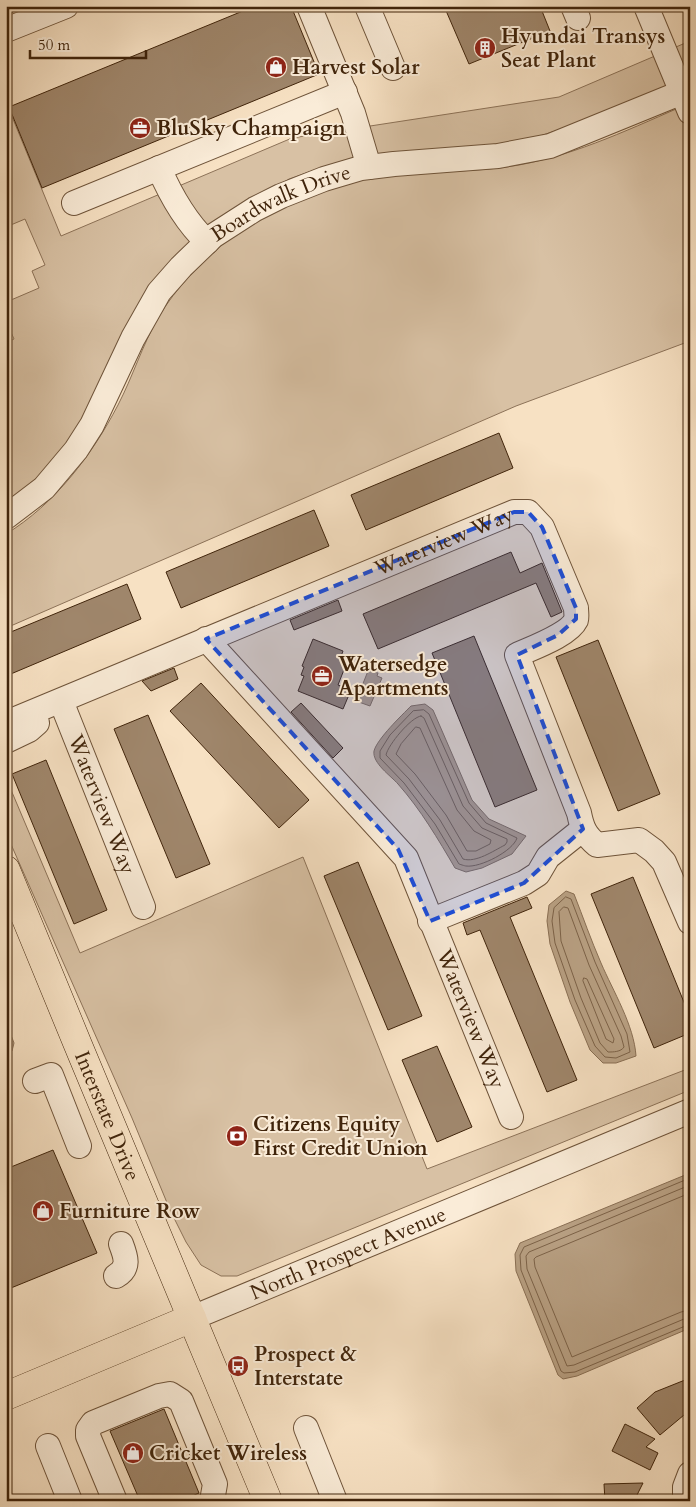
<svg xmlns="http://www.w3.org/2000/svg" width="696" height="1507" viewBox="0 0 696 1507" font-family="Cardo,serif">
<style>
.green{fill:#d8c1a4;stroke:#8c7258}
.water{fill:#b9a184;stroke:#896f54}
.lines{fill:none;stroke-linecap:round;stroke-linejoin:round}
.shore{stroke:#7c6248;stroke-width:1}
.building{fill:#9f866b;stroke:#40240b}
.minor-casing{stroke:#6e5339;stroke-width:26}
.major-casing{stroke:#40240b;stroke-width:29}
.minor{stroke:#faecd8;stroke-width:24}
.major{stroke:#f7e1c3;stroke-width:28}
.marked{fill:#1d4ed8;fill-opacity:0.2;stroke:#1d4ed8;stroke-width:4;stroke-dasharray:10 6;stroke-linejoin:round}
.labels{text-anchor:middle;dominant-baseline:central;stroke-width:4;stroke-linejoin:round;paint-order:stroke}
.poi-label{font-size:21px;font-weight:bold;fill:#40240b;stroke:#faecd8;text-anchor:start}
.street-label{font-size:21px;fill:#40240b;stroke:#faecd8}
</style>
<rect width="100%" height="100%" fill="#f7e1c3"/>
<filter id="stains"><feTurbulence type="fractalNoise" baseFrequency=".004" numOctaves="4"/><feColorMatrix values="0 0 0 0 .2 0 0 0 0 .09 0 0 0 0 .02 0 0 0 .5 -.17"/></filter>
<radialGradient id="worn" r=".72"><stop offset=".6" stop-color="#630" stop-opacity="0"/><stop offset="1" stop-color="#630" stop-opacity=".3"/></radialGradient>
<path class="green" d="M 690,41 L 690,78 L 591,119 L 528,140 L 326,166 L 289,179 L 205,231 L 53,464 L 6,504 L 6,343 L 14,339 L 6,321 L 6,290 L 11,300 L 39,288 L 32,271 L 45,265 L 25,219 L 6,227 L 6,102 L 61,236 L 292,138 L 559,97 Z
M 690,103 L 690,341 L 516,406 L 6,628 L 6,534 C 55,504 92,455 118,405 C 133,376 142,346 158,318 C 176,287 203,261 230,238 C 271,204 337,182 390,175 C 433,170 476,173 519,165 C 579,154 634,127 690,103 Z
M 6,778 L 80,953 L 303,857 L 427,1169 L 690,1068 L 690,1090 L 237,1276 L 221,1276 L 201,1265 L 186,1242 L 170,1210 L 132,1118 L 6,833 Z"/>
<path class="water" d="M 368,671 L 378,673 L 377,676 L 382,678 L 370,706 L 356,701 Z
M 425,704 L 433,710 L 472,800 L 489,819 L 526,836 L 512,854 L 482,868 L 466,872 L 455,868 C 438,839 421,810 398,784 C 391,776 372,763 374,751 C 377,739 402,715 411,706 Z
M 566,891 L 574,894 C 583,917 591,940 601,963 C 613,991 634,1025 636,1056 L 616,1063 L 603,1063 L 590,1050 L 570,1002 L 550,944 L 547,921 L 549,905 Z
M 6,1022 L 14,1043 L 12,1051 L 6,1055 Z
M 690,1173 L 690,1328 L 577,1376 L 563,1379 L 558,1375 L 516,1271 L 515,1254 L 520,1243 Z"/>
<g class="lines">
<path class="shore" d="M 424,710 L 429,714 L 469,803 L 486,823 L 517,838 C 513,851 480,868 466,866 C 465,866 459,864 459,864 L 435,824 L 404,783 L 380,758 L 380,751 L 390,735 L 413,711 Z
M 421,716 L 424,718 L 463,806 L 482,828 L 507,839 L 507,842 L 505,845 C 493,851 476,863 463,859 L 440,820 L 409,779 L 386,755 C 388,745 411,717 421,716 Z
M 416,727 L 420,728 L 457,810 L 474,831 L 491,840 L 490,844 L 476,851 L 467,851 L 446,815 L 415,774 L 396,754 L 401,744 Z
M 566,897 L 571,899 L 595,962 L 627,1034 L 630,1052 L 616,1058 L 605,1057 L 595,1046 L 575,1000 L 555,943 L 552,921 L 554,908 Z
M 564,907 L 568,908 L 589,965 L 621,1036 L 624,1047 C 621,1052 613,1052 608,1052 L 600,1043 L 581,998 L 561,941 L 559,912 Z
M 584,978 L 587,979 L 614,1039 L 613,1043 L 606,1039 L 583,981 Z
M 690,1178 L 524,1247 L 520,1255 L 521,1270 L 561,1371 L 564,1373 L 575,1372 L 690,1324
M 690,1185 L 529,1252 L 526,1256 L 527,1269 L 567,1366 L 574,1365 L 684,1319 L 690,1318
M 690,1193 L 536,1257 L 534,1259 L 535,1267 L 572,1357 L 681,1312 L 690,1310"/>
</g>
<path class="building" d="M 255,6 L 291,6 L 319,74 L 42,188 L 9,107 Z
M 444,6 L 540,6 L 550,31 L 469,64 Z
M 499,433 L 513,468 L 366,530 L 351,495 Z
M 314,510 L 329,546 L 181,608 L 166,572 Z
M 511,552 L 520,573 L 542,563 L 562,612 L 551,617 L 536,583 L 378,649 L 363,614 Z
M 127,584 L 141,619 L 6,676 L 6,634 Z
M 338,600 L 342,611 L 294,630 L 290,620 Z
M 474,636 L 537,790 L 495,807 L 432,653 Z
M 313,639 L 343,651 L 340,659 L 347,662 L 338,685 L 351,690 L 343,709 L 298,691 L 304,676 L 301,675 L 304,667 L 302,666 Z
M 598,640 L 660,794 L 618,811 L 556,657 Z
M 174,668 L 178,679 L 151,691 L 142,681 Z
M 201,683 L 309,800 L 279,828 L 170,711 Z
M 301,703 L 343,748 L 333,758 L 291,712 Z
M 148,715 L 210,864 L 176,878 L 114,729 Z
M 46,760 L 107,910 L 74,924 L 12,774 Z
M 358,862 L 422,1016 L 388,1030 L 324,876 Z
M 633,877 L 690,1017 L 690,1033 L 654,1048 L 591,894 Z
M 527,897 L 532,908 L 510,917 L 577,1080 L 547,1092 L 480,930 L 467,935 L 463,923 Z
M 437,1046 L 472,1127 L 437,1142 L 402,1060 Z
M 53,1150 L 97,1253 L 6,1290 L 6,1169 Z
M 690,1378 L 690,1410 L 660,1435 L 637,1408 L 655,1392 Z
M 164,1409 L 199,1493 L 181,1501 L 140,1501 L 110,1431 Z
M 625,1424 L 655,1439 L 646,1447 L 658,1453 L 650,1470 L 612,1451 Z
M 643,1483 L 634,1501 L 605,1501 L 604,1484 Z"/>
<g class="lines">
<g class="minor-casing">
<g id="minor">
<path d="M 309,6 L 353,113 L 369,167"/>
<path d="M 367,6 L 393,68"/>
<path d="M 573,6 L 578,18"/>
<path d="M 646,6 L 690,112"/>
<path d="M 6,30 L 66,6"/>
<path d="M 159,168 C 171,196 185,221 207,242"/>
<path d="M 74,203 L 345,92"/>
<path id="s1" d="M 6,517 L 44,488 L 76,450 L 92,425 L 133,338 L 159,292 L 181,267 L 213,236 L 255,209 L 281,196 L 324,179 L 361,168 L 394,164 L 498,156 L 550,146 L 690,89"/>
<path id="s2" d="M 206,639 L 406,858 L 511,1117"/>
<path id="s3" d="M 61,701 L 143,907"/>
<path id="s4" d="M 6,723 L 514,512 L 528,512 L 542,527 L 576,608 C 576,611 577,617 576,620 C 569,635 532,648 517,655 L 579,813 C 582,828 585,835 597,845 L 639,840 L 654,851 L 664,862 L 690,922"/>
<path d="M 6,741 L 29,730 L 37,723"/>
<path d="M 430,921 L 524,883 L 538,874 L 548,857 L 583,829"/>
<path d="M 35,1081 L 51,1075 L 79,1146"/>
<path d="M 116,1276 C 130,1268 126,1257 121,1244"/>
<path id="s5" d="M 192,1318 L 690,1111"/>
<path d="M 306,1428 L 335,1501"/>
<path d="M 48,1446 L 70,1501"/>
<path d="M 115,1501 L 88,1436 L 88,1430 L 93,1423 L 159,1396 L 170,1394 L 181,1401 L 215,1484 L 212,1501"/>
<path d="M 685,1501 L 685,1487 L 690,1474"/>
</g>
</g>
<g class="major-casing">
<g id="major">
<path id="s6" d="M 6,870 L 78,1045 L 268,1501"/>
<path d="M 6,1396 L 192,1318"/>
</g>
</g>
<use href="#minor" class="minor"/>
<use href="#major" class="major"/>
</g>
<path class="marked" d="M 514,512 L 528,512 L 542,527 L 576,608 L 576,619 L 558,635 L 517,655 L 583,829 L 524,883 L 430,921 L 398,849 L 206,639 Z"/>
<defs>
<g id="building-disc" transform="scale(1.125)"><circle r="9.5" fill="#8f2418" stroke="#faecd8"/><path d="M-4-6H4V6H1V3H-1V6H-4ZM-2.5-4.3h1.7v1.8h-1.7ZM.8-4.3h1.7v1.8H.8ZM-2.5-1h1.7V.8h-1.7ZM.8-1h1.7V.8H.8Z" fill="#fff"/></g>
<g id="shop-disc" transform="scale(1.125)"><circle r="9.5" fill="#8f2418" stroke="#faecd8"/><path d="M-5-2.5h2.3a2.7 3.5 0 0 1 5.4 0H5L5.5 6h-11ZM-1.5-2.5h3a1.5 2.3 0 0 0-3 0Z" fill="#fff"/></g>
<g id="office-disc" transform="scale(1.125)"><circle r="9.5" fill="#8f2418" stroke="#faecd8"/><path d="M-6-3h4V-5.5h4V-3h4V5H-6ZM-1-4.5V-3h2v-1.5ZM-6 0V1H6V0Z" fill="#fff"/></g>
<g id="bank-disc" transform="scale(1.125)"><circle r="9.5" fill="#8f2418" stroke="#faecd8"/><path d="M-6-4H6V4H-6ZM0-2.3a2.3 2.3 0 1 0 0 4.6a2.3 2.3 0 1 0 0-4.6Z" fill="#fff"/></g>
<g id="bus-disc" transform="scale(1.125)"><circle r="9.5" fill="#8f2418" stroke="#faecd8"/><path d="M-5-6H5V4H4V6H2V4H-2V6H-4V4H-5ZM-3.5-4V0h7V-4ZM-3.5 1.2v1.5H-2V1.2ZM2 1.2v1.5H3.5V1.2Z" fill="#fff"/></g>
</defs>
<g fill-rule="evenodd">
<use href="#building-disc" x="485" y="48"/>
<use href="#shop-disc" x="276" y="67"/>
<use href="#office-disc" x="140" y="128"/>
<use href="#office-disc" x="322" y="676"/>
<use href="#bank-disc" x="237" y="1136"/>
<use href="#shop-disc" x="43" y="1211"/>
<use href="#bus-disc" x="238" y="1366"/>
<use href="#shop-disc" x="133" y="1453"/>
</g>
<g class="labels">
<g class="poi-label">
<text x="501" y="36">Hyundai Transys<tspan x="501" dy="24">Seat Plant</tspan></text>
<text x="292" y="67">Harvest Solar</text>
<text x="156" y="128">BluSky Champaign</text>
<text x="338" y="664">Watersedge<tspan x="338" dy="24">Apartments</tspan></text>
<text x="253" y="1124">Citizens Equity<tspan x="253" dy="24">First Credit Union</tspan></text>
<text x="59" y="1211">Furniture Row</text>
<text x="254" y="1354">Prospect &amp;<tspan x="254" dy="24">Interstate</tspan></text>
<text x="149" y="1453">Cricket Wireless</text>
</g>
<g class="street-label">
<text stroke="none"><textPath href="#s1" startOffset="430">Boardwalk Drive</textPath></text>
<text stroke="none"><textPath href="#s4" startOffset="474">Waterview Way</textPath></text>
<text stroke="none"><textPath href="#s3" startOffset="111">Waterview Way</textPath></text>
<text stroke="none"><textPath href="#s2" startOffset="470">Waterview Way</textPath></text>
<text stroke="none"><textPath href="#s6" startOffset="266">Interstate Drive</textPath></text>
<text stroke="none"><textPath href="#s5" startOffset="169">North Prospect Avenue</textPath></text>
</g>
</g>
<rect width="696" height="1507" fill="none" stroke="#f7e1c3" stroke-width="25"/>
<rect x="8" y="8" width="681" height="1492" fill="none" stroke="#40240b" stroke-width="2.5"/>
<rect x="12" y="12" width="671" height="1482" fill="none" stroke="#40240b"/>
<path d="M30 50v8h116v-8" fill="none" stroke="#40240b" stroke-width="2.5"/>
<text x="38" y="50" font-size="15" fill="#40240b" stroke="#faecd8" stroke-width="4" paint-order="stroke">50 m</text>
<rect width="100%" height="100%" filter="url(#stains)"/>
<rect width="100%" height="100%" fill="url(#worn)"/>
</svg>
